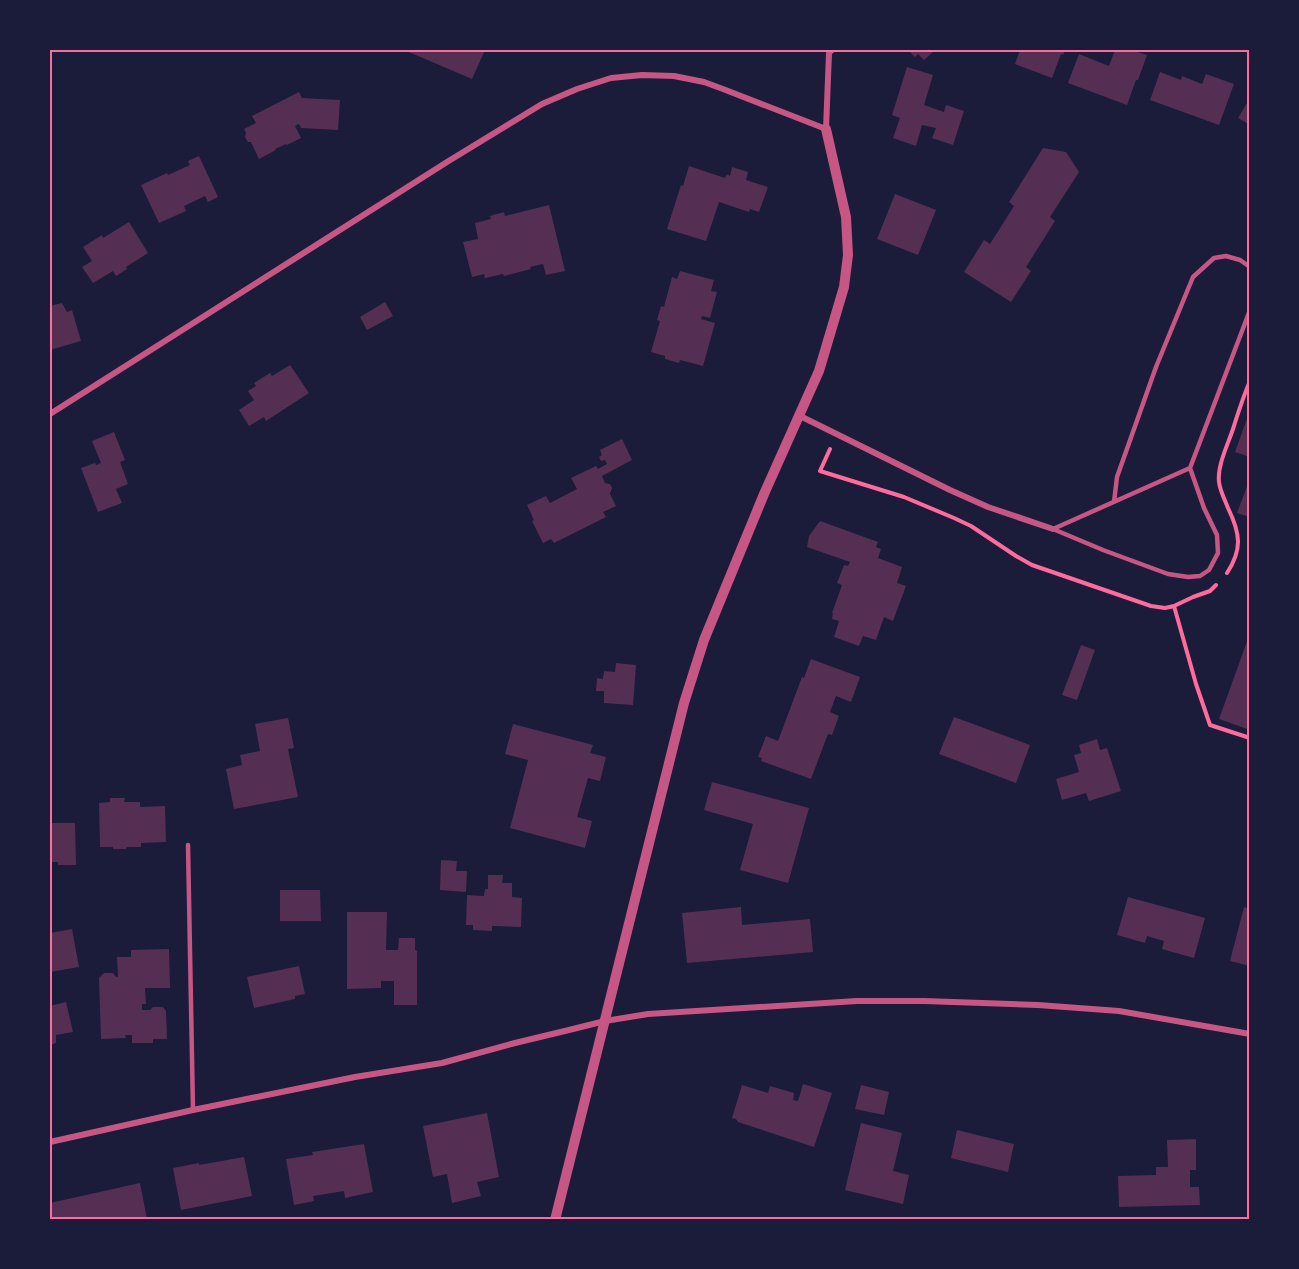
<svg xmlns="http://www.w3.org/2000/svg" width="1299" height="1269" viewBox="0 0 1299 1269" font-family="'Golos Text',sans-serif">
<style>
.building{fill:#542f53}
.lines{fill:none;stroke-linecap:round;stroke-linejoin:round}
.path{stroke:#ff6b9d;stroke-width:4}
.service{stroke:#c65784;stroke-width:4.5}
.minor{stroke:#c65784;stroke-width:6}
.tertiary{stroke:#c65784;stroke-width:10}
.neatline{fill:none;stroke:#ff6b9d;stroke-width:2}
</style>
<rect width="100%" height="100%" fill="#1b1b3a"/>
<path class="building" d="M 404,50 L 485,50 L 472,79 Z
M 911,50 L 935,50 L 924,60 L 918,54 L 915,57 L 909,51 Z
M 1020,50 L 1065,50 L 1063,55 L 1061,54 L 1052,78 L 1015,64 Z
M 1115,50 L 1131,50 L 1147,55 L 1138,80 L 1136,80 L 1127,105 L 1068,83 L 1079,54 L 1109,66 Z
M 907,67 L 933,75 L 924,105 L 944,112 L 946,105 L 964,111 L 953,145 L 932,138 L 936,128 L 922,125 L 916,146 L 893,138 L 900,118 L 892,115 Z
M 1160,72 L 1181,80 L 1182,76 L 1202,84 L 1206,74 L 1234,84 L 1219,125 L 1150,100 Z
M 299,92 L 302,98 L 340,100 L 338,130 L 301,128 L 299,124 L 295,126 L 301,138 L 287,145 L 286,144 L 275,149 L 276,150 L 259,159 L 251,142 L 248,142 L 245,137 L 246,133 L 244,129 L 256,123 L 252,116 Z
M 1250,98 L 1250,125 L 1238,118 Z
M 1043,148 L 1066,152 L 1079,172 L 1050,217 L 1055,221 L 1026,267 L 1031,271 L 1011,302 L 964,272 L 984,240 L 990,244 L 1014,206 L 1009,202 Z
M 199,156 L 218,197 L 208,202 L 205,196 L 184,206 L 186,211 L 159,223 L 141,185 L 167,173 L 168,175 L 190,165 L 188,161 Z
M 689,166 L 725,178 L 727,174 L 730,176 L 732,167 L 748,172 L 746,180 L 768,187 L 759,212 L 750,209 L 749,212 L 719,202 L 706,241 L 667,229 L 681,185 L 683,186 Z
M 895,194 L 936,210 L 918,255 L 877,239 Z
M 549,205 L 565,271 L 546,275 L 543,264 L 530,267 L 531,269 L 504,276 L 503,274 L 485,278 L 484,274 L 472,277 L 463,242 L 478,239 L 475,223 L 491,219 L 490,216 L 504,212 L 505,216 Z
M 129,222 L 148,253 L 126,267 L 127,269 L 116,276 L 113,271 L 93,283 L 82,267 L 92,261 L 83,247 L 102,235 L 103,238 Z
M 680,271 L 714,280 L 711,291 L 717,292 L 710,318 L 702,316 L 701,319 L 715,323 L 703,366 L 680,360 L 679,363 L 665,359 L 665,356 L 651,352 L 660,321 L 657,320 L 661,306 L 664,307 L 672,277 L 677,279 Z
M 385,302 L 393,316 L 367,330 L 360,317 Z
M 62,303 L 67,312 L 72,310 L 81,341 L 50,350 L 50,306 Z
M 290,365 L 309,393 L 266,421 L 264,417 L 249,426 L 239,410 L 254,400 L 248,391 L 256,386 L 254,383 L 270,373 L 272,376 Z
M 1249,413 L 1250,413 L 1250,457 L 1235,452 Z
M 114,432 L 125,460 L 120,462 L 128,484 L 116,489 L 122,503 L 98,512 L 81,468 L 95,463 L 96,465 L 101,463 L 92,441 Z
M 622,439 L 632,460 L 602,476 L 605,483 L 610,484 L 612,488 L 610,494 L 616,506 L 603,512 L 606,517 L 554,543 L 551,539 L 543,543 L 532,521 L 534,520 L 527,505 L 546,496 L 550,503 L 577,489 L 571,478 L 596,466 L 598,469 L 607,464 L 605,460 L 601,461 L 599,457 L 602,455 L 600,450 Z
M 1249,481 L 1250,481 L 1250,517 L 1237,513 Z
M 820,521 L 878,542 L 876,547 L 881,549 L 878,558 L 902,567 L 897,583 L 906,586 L 893,621 L 884,617 L 876,640 L 863,636 L 859,646 L 834,637 L 839,621 L 832,619 L 833,613 L 832,613 L 842,585 L 837,583 L 844,565 L 848,566 L 850,562 L 807,547 L 809,536 Z
M 1249,636 L 1250,636 L 1250,730 L 1219,719 Z
M 1081,645 L 1095,650 L 1077,700 L 1062,695 Z
M 811,659 L 860,677 L 851,702 L 836,696 L 830,712 L 839,716 L 832,735 L 828,734 L 811,779 L 761,761 L 762,758 L 758,757 L 766,736 L 778,741 L 802,677 L 804,678 Z
M 616,663 L 636,665 L 633,705 L 604,703 L 604,691 L 596,691 L 597,678 L 603,679 L 604,671 L 615,672 Z
M 954,717 L 1030,745 L 1016,783 L 939,754 Z
M 288,718 L 294,748 L 288,749 L 298,797 L 234,809 L 226,769 L 242,765 L 240,755 L 260,751 L 255,724 Z
M 513,724 L 593,745 L 590,753 L 606,757 L 600,781 L 588,778 L 577,817 L 592,821 L 585,848 L 510,828 L 528,760 L 505,754 Z
M 1097,739 L 1100,750 L 1107,748 L 1121,791 L 1089,801 L 1086,793 L 1062,800 L 1056,779 L 1079,772 L 1074,755 L 1081,753 L 1079,745 Z
M 712,782 L 809,808 L 788,883 L 740,870 L 753,824 L 704,810 Z
M 110,798 L 125,798 L 124,802 L 140,802 L 140,807 L 165,806 L 166,842 L 141,843 L 141,847 L 127,847 L 126,849 L 113,849 L 113,847 L 100,847 L 99,803 L 110,802 Z
M 50,823 L 75,823 L 76,865 L 58,865 L 58,862 L 50,862 Z
M 441,860 L 457,861 L 456,871 L 467,871 L 466,892 L 440,890 Z
M 488,875 L 503,875 L 502,883 L 512,883 L 512,897 L 522,898 L 521,927 L 492,926 L 492,931 L 473,930 L 473,925 L 466,925 L 467,895 L 484,896 L 485,889 L 488,889 Z
M 280,890 L 320,890 L 321,921 L 280,921 Z
M 1128,897 L 1205,918 L 1194,958 L 1162,949 L 1164,941 L 1147,936 L 1145,943 L 1117,935 Z
M 741,907 L 742,925 L 810,919 L 813,952 L 687,963 L 682,913 Z
M 1244,907 L 1250,909 L 1250,966 L 1230,961 Z
M 347,912 L 387,912 L 386,950 L 398,950 L 399,938 L 415,938 L 415,950 L 417,951 L 417,1005 L 394,1005 L 394,981 L 381,981 L 381,988 L 347,989 Z
M 72,929 L 79,967 L 50,972 L 50,933 Z
M 169,949 L 170,988 L 145,988 L 146,1004 L 142,1004 L 142,1010 L 150,1010 L 153,1007 L 163,1007 L 166,1011 L 167,1039 L 153,1039 L 153,1043 L 132,1043 L 132,1035 L 125,1035 L 126,1038 L 101,1039 L 99,978 L 104,973 L 113,973 L 116,977 L 118,977 L 117,957 L 131,957 L 131,950 Z
M 299,966 L 305,994 L 295,996 L 295,999 L 254,1008 L 247,977 Z
M 66,1002 L 73,1032 L 56,1035 L 56,1043 L 50,1045 L 50,1006 Z
M 803,1084 L 832,1093 L 814,1147 L 738,1122 L 736,1119 L 732,1118 L 742,1085 L 768,1093 L 770,1086 L 794,1093 L 793,1100 L 798,1101 Z
M 861,1085 L 889,1092 L 884,1115 L 855,1109 Z
M 487,1113 L 499,1177 L 477,1182 L 481,1196 L 452,1203 L 447,1174 L 433,1177 L 423,1126 Z
M 861,1123 L 902,1133 L 893,1171 L 909,1175 L 903,1204 L 845,1190 Z
M 957,1130 L 1014,1144 L 1008,1172 L 951,1158 Z
M 1196,1139 L 1196,1170 L 1190,1170 L 1190,1187 L 1199,1187 L 1200,1205 L 1119,1207 L 1118,1176 L 1156,1175 L 1156,1167 L 1168,1167 L 1167,1140 Z
M 364,1144 L 373,1192 L 345,1198 L 344,1191 L 313,1196 L 314,1201 L 294,1205 L 286,1159 L 313,1155 L 312,1152 Z
M 244,1157 L 252,1196 L 181,1210 L 173,1168 L 199,1163 L 199,1165 Z
M 140,1183 L 147,1219 L 50,1220 L 50,1203 Z"/>
<g class="lines">
<path class="path" d="M 830,449 L 820,471 L 904,497 L 954,518 L 971,526 L 1016,556 L 1032,565 L 1151,606 L 1165,608 L 1174,606
M 1227,573 C 1243,549 1240,533 1228,508 C 1225,500 1220,491 1219,482 C 1217,466 1228,444 1233,429 C 1238,413 1243,397 1250,381
M 1216,585 L 1210,591 L 1193,597 L 1174,606 L 1196,684 L 1210,725 L 1250,738"/>
<path class="service" d="M 1114,502 L 1117,477 L 1156,367 L 1193,277 L 1214,258 L 1226,256 L 1240,260 L 1250,267
M 1053,529 L 1103,550 L 1168,574 L 1188,577 L 1200,576 L 1209,570 L 1218,553 L 1217,535 L 1204,508 L 1190,468 L 1250,310
M 1053,529 L 1190,468
M 188,845 L 193,1110"/>
<path class="minor" d="M 50,414 L 447,162 L 542,104 L 577,89 L 611,78 L 642,75 L 674,76 L 704,82 L 723,89 L 826,129 L 829,53 L 832,50
M 800,416 L 950,490 L 988,507 L 1053,529
M 50,1142 L 193,1110 L 355,1077 L 442,1063 L 515,1043 L 569,1030 L 605,1021 L 648,1014 L 857,1001 L 924,1001 L 1038,1005 L 1119,1011 L 1250,1034"/>
<path class="tertiary" d="M 555,1220 L 684,703 L 704,640 L 764,494 L 819,371 L 844,287 L 848,255 L 846,217 L 826,129"/>
</g>
<rect width="1299" height="1269" fill="none" stroke="#1b1b3a" stroke-width="102"/>
<rect x="51" y="51" width="1197" height="1167" class="neatline"/>
</svg>
